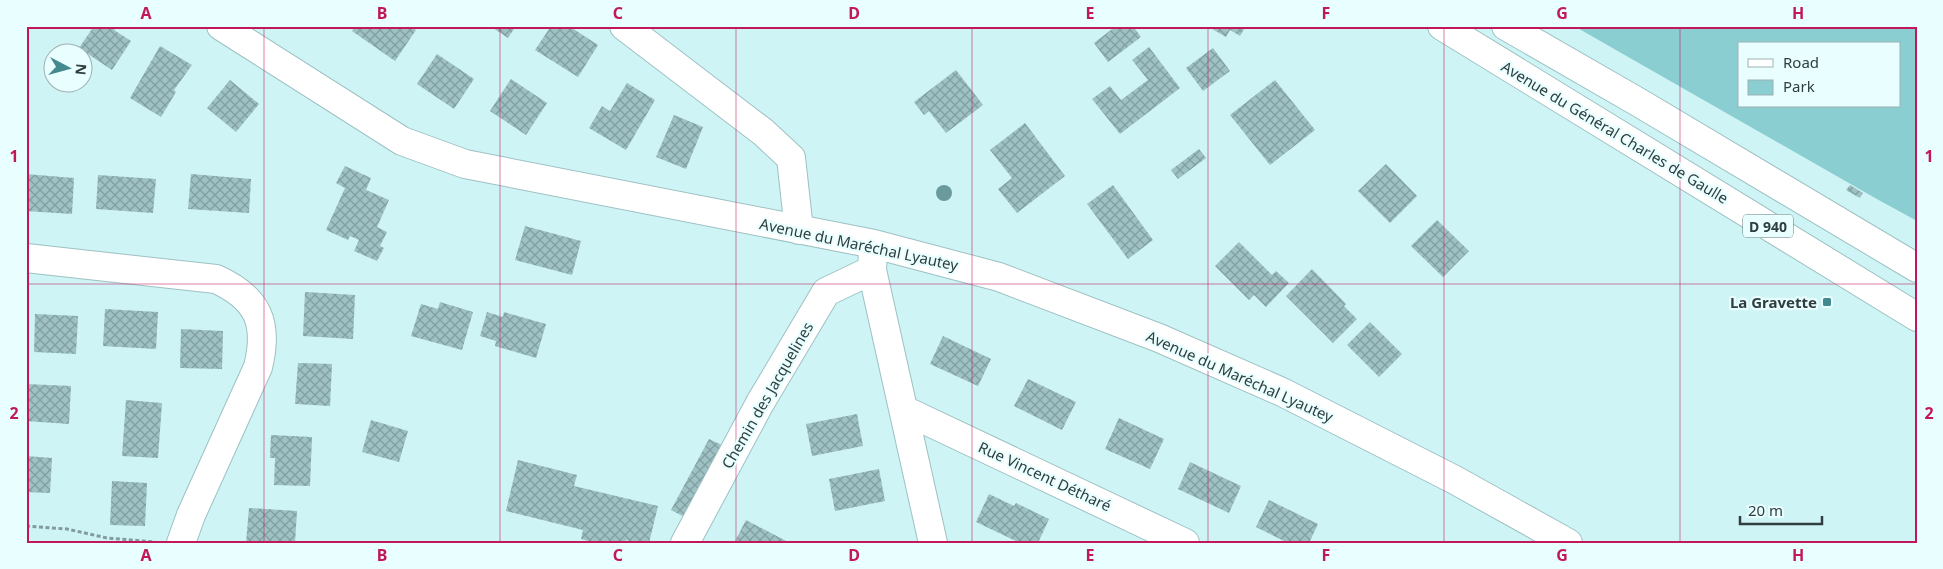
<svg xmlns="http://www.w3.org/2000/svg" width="1943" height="569" viewBox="0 0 1943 569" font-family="'Noto Sans',sans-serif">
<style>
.green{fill:#8aced1;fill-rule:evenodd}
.building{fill:url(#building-cross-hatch)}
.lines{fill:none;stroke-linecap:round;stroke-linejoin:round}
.minor-casing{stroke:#9ec1c3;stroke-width:30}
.major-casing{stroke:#9ec1c3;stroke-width:30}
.path{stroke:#829c9d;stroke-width:3;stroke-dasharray:4 2.5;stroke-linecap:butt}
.minor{stroke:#fff;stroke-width:28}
.major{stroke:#fff;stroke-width:28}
.tree{fill:#6b9a9d}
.grid{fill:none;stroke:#c2185b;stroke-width:1;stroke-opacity:0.55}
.poi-dot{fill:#428a8e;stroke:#e8feff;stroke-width:2}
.labels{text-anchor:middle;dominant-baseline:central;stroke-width:4.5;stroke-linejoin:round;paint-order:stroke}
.shield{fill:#e8feff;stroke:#677879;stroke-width:1}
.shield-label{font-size:14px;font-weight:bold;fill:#303e3f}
.street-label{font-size:15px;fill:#303e3f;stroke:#e8feff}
.poi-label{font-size:15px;font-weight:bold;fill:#303e3f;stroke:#e8feff;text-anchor:end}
.neatline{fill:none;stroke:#c2185b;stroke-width:2}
.grid-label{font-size:16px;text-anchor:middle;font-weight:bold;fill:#c2185b}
</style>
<defs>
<pattern id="building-cross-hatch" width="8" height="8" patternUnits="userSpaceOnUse" patternTransform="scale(1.25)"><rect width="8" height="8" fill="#9ec1c3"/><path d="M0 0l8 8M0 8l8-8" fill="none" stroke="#819ea0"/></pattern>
</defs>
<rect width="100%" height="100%" fill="#cff4f6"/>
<path class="green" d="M 1574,26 L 1917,26 L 1917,221 L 1875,198 ZM 1739,44 L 1899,44 L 1899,106 L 1739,106 Z"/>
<path class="building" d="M 94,26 L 113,26 L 116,28 L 114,30 L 131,41 L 112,70 L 79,48 Z
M 355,26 L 410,26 L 416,30 L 395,61 L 352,31 Z
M 490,26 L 516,26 L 508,38 Z
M 551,26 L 569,26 L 598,45 L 578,77 L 535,50 Z
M 1116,26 L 1133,26 L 1141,37 L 1108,62 L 1094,43 Z
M 1207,26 L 1246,26 L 1240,36 L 1230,30 L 1226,37 Z
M 160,46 L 192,65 L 174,90 L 176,92 L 161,117 L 130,98 Z
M 1149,47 L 1180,88 L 1120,134 L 1092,99 L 1110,86 L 1121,100 L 1148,80 L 1132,60 Z
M 1213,48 L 1230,71 L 1203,91 L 1186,68 Z
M 437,54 L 474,79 L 454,109 L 417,84 Z
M 956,70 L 983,105 L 946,133 L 929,111 L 924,115 L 914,102 Z
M 511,79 L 547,103 L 526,135 L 490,111 Z
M 230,80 L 259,104 L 236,132 L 207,108 Z
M 1275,80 L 1315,130 L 1270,165 L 1230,115 Z
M 627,83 L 655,100 L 626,150 L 589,128 L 602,106 L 610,111 Z
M 674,115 L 703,127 L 686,169 L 656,157 Z
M 1025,123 L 1065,176 L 1017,213 L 998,189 L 1012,178 L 990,150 Z
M 1199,149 L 1206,158 L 1178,179 L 1171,170 Z
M 1386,164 L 1417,196 L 1390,223 L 1358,191 Z
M 345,166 L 371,178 L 366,190 L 389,200 L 377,227 L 387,232 L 380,246 L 384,248 L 377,261 L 354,251 L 359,240 L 350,236 L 348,240 L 326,230 L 345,188 L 336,183 Z
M 26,174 L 74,178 L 72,214 L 26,211 Z
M 191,174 L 251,179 L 249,213 L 188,209 Z
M 98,175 L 156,179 L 153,213 L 96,209 Z
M 1113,185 L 1153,240 L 1128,259 L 1087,204 Z
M 1850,185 L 1863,193 L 1860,198 L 1846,190 Z
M 1437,220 L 1469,251 L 1443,277 L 1411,246 Z
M 525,226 L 581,241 L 572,275 L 515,260 Z
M 1239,242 L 1272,275 L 1276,271 L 1289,283 L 1266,307 L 1254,295 L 1249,300 L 1215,266 Z
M 1312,269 L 1346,304 L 1344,306 L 1357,319 L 1333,343 L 1286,296 Z
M 305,292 L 355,295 L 353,339 L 303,336 Z
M 440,302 L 473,312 L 462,350 L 411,336 L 421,304 L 438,309 Z
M 105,309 L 158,312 L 156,349 L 103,346 Z
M 487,312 L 503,317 L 504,312 L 546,324 L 536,358 L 495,346 L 496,341 L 480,336 Z
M 35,314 L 78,316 L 76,354 L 34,352 Z
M 1370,322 L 1402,354 L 1379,377 L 1347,345 Z
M 181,329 L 223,331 L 222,369 L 180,368 Z
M 943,336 L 991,359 L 978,386 L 930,364 Z
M 298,363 L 332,364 L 330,406 L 295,404 Z
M 1028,379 L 1076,402 L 1062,430 L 1014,406 Z
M 26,384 L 71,386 L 69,424 L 26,421 Z
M 126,400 L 162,403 L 158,458 L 122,456 Z
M 857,414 L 863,446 L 812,456 L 806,424 Z
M 1119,418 L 1164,439 L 1150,469 L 1105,449 Z
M 371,420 L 408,431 L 399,462 L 362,452 Z
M 271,435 L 312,437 L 310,486 L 274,485 L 275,458 L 270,458 Z
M 709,439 L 728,448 L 690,520 L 671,510 Z
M 26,456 L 52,458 L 50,493 L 26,492 Z
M 518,460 L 577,475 L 574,486 L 658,506 L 649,543 L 636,543 L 626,540 L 625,543 L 595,543 L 581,539 L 583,530 L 506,511 Z
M 1190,462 L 1241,486 L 1229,513 L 1178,489 Z
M 879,469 L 885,501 L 835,511 L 829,479 Z
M 112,481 L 147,483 L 145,526 L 110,525 Z
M 989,494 L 1014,506 L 1016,503 L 1049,519 L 1038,543 L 1020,543 L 976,522 Z
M 1269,500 L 1318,524 L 1309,543 L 1288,543 L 1256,527 Z
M 249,508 L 297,511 L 295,543 L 246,543 Z
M 746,520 L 790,543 L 734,543 Z"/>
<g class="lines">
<g class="minor-casing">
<path id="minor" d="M 221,26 L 402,141 L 465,164 L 874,244 L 999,277 L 1159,338 L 1282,392 L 1455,480 L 1568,543
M 624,26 L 763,132 L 791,158 L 799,230
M 873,251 L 872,270 L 933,543
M 26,258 L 216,279 C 258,298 269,323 258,367 L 191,515 L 181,543
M 904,410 L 1185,543
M 685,543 L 760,403 L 826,292 L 872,270"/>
</g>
<g class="major-casing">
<path id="major" d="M 1442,26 L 1917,317
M 1506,26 L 1638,102 L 1917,268"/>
</g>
<path class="path" d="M 26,526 L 67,529 L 107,538 L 155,542"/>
<use href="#minor" class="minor"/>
<use href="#major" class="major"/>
</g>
<circle class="tree" cx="944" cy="193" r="8"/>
<path class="grid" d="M 264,26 L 264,543M 500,26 L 500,543M 736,26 L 736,543M 972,26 L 972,543M 1208,26 L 1208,543M 1444,26 L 1444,543M 1680,26 L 1680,543M 26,284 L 1917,284"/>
<rect class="poi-dot" x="1822" y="297" width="10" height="10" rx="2.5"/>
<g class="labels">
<rect class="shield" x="1743" y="214.5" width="50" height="23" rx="4"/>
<g class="shield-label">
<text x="1768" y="226">D 940</text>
</g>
<g class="street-label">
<text transform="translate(1615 132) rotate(31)">Avenue du Général Charles de Gaulle</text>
<text transform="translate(859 244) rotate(12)">Avenue du Maréchal Lyautey</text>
<text transform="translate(1240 376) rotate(24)">Avenue du Maréchal Lyautey</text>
<text transform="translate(767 395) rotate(-60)">Chemin des Jacquelines</text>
<text transform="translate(1045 476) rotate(25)">Rue Vincent Détharé</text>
</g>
<g class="poi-label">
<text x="1817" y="302">La Gravette</text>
</g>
</g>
<rect width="1943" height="569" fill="none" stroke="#e8feff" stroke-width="55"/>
<rect x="1738" y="42" width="162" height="65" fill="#e8feff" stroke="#9eb1b2"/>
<rect x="1748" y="59" width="25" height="8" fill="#ffffff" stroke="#9eb1b2"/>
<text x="1783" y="68" font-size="15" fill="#303e3f">Road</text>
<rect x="1748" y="80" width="25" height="15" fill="#8aced1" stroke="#9eb1b2"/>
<text x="1783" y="92" font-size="15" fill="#303e3f">Park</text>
<g transform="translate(68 68) rotate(96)"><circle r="24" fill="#e8feff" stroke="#9eb1b2"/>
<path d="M0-4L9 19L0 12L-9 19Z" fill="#428a8e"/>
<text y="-8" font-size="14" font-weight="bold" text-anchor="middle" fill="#303e3f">N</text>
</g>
<path d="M1740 516v8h82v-8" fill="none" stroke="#303e3f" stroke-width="2.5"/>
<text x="1748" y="516" font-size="15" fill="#303e3f" stroke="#e8feff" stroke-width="4" paint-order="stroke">20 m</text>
<rect x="28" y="28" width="1888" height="514" class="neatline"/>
<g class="grid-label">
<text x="146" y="19">A</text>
<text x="382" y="19">B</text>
<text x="618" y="19">C</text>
<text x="854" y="19">D</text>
<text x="1090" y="19">E</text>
<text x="1326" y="19">F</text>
<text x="1562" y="19">G</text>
<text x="1798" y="19">H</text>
<text x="14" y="162">1</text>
<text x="1929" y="162">1</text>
<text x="14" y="419">2</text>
<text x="1929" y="419">2</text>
<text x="146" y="561">A</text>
<text x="382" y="561">B</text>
<text x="618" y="561">C</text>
<text x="854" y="561">D</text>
<text x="1090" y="561">E</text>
<text x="1326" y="561">F</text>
<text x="1562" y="561">G</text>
<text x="1798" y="561">H</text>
</g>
</svg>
